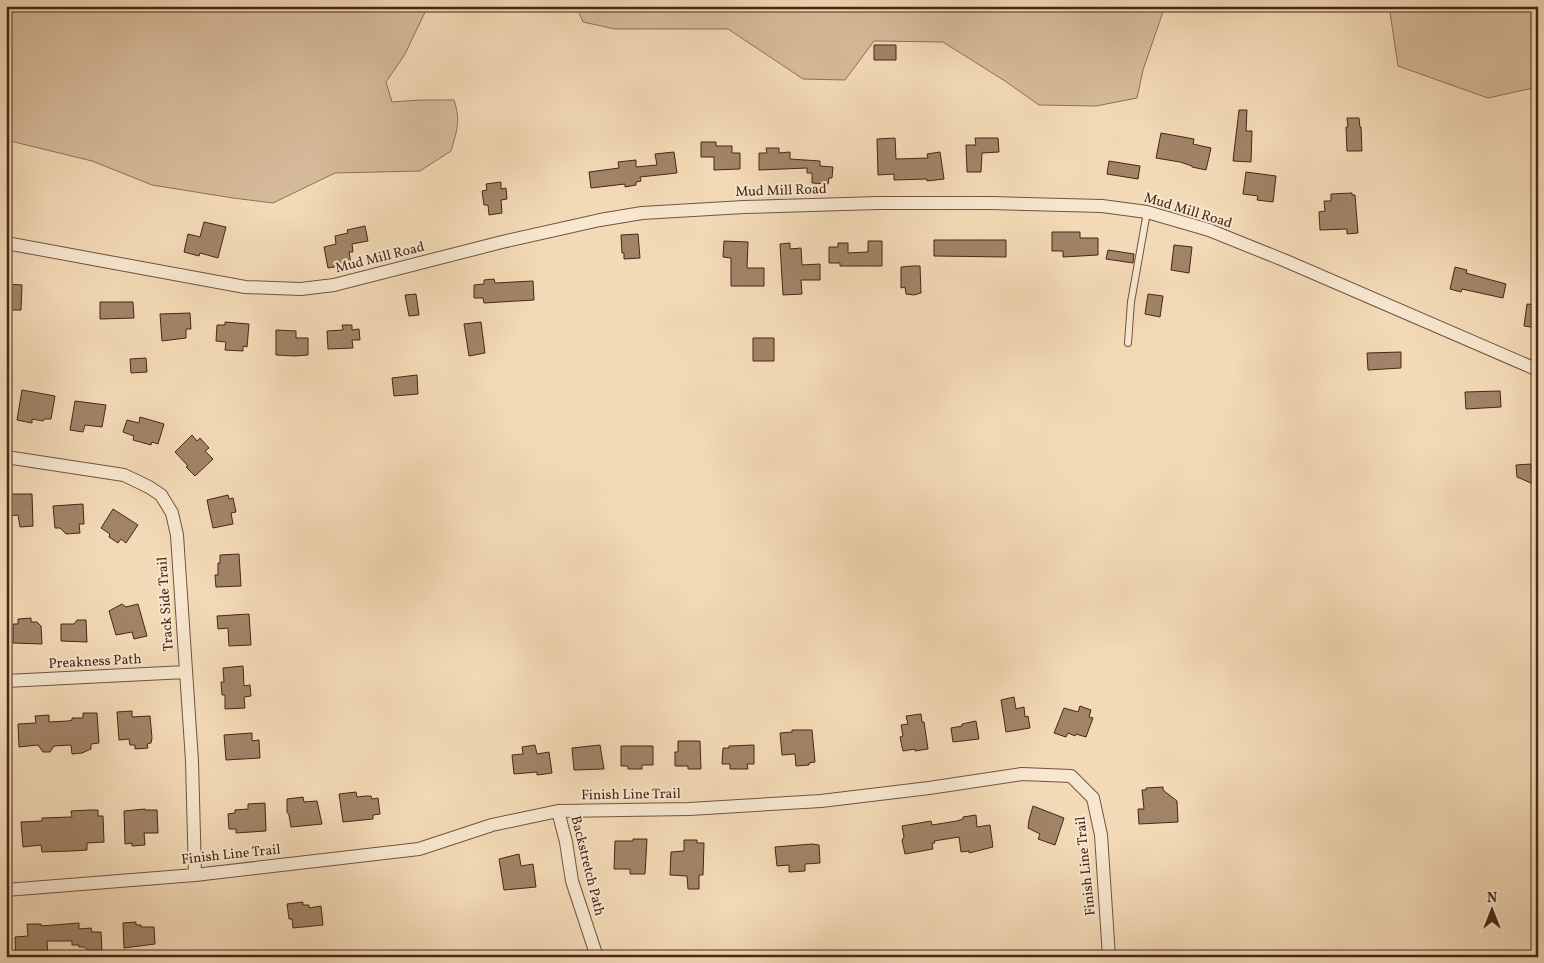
<svg xmlns="http://www.w3.org/2000/svg" width="1544" height="963" viewBox="0 0 1544 963" font-family="Vollkorn,serif">
<style>
.green{fill:#d6bb9a;stroke:#8f7057}
.building{fill:#a18468;stroke:#482614}
.lines{fill:none;stroke-linecap:round;stroke-linejoin:round}
.service-casing{stroke:#73533c;stroke-width:8}
.minor-casing{stroke:#73533c;stroke-width:14}
.service{stroke:#f7e7d0;stroke-width:6}
.minor{stroke:#f7e7d0;stroke-width:12}
.labels{text-anchor:middle;dominant-baseline:central;stroke-width:4;stroke-linejoin:round;paint-order:stroke}
.street-label{font-size:14px;fill:#482614;stroke:#f7e7d0}
</style>
<rect width="100%" height="100%" fill="#f3dab6"/>
<filter id="stains"><feTurbulence type="fractalNoise" baseFrequency=".004" numOctaves="4"/><feColorMatrix values="0 0 0 0 .2 0 0 0 0 .09 0 0 0 0 .02 0 0 0 .5 -.17"/></filter>
<radialGradient id="worn" r=".72"><stop offset=".6" stop-color="#630" stop-opacity="0"/><stop offset="1" stop-color="#630" stop-opacity=".3"/></radialGradient>
<path class="green" d="M 6,6 L 428,6 L 405,54 L 386,82 L 392,102 L 420,100 L 454,100 C 461,121 457,130 451,151 L 420,171 L 335,173 L 273,203 L 233,198 L 152,185 L 92,161 L 6,140 Z
M 576,6 L 1165,6 L 1143,70 L 1137,98 L 1096,106 L 1039,105 L 1005,81 L 943,42 L 874,41 L 845,80 L 803,79 L 728,29 L 615,29 L 583,22 Z
M 1389,6 L 1538,6 L 1538,87 L 1488,98 L 1398,66 Z"/>
<path class="building" d="M 874,45 L 896,45 L 896,60 L 874,60 Z
M 1239,110 L 1247,110 L 1246,131 L 1252,131 L 1251,162 L 1233,161 Z
M 1347,118 L 1359,118 L 1360,127 L 1361,127 L 1362,151 L 1347,151 L 1346,127 L 1348,127 Z
M 1161,133 L 1194,139 L 1193,144 L 1211,148 L 1206,170 L 1192,167 L 1192,166 L 1180,162 L 1156,158 Z
M 895,138 L 896,159 L 928,158 L 927,154 L 940,152 L 944,179 L 927,181 L 927,179 L 894,180 L 894,174 L 878,175 L 877,139 Z
M 975,138 L 998,138 L 999,152 L 982,153 L 981,172 L 967,172 L 966,145 L 976,145 Z
M 701,142 L 716,142 L 716,146 L 732,146 L 732,153 L 740,153 L 740,169 L 714,170 L 714,157 L 701,157 Z
M 766,148 L 779,148 L 779,153 L 790,152 L 790,159 L 820,161 L 820,166 L 833,167 L 832,178 L 829,178 L 828,184 L 812,183 L 812,173 L 807,173 L 807,168 L 759,170 L 759,153 L 767,153 Z
M 674,152 L 677,173 L 640,177 L 641,181 L 636,182 L 636,185 L 625,187 L 625,184 L 591,188 L 589,172 L 619,168 L 618,162 L 636,160 L 636,167 L 657,165 L 655,154 Z
M 1109,161 L 1140,166 L 1138,179 L 1107,174 Z
M 1246,172 L 1276,176 L 1273,202 L 1257,200 L 1258,196 L 1243,194 Z
M 501,182 L 501,189 L 506,188 L 507,199 L 501,200 L 502,213 L 489,215 L 488,205 L 484,205 L 482,191 L 487,190 L 486,184 Z
M 1352,193 L 1352,195 L 1355,195 L 1358,233 L 1347,234 L 1347,229 L 1320,230 L 1319,212 L 1325,211 L 1324,201 L 1331,201 L 1331,194 Z
M 204,222 L 226,227 L 218,258 L 200,253 L 199,256 L 184,252 L 188,234 L 200,237 Z
M 365,226 L 368,241 L 352,244 L 353,252 L 349,252 L 351,264 L 328,268 L 324,247 L 336,244 L 335,236 L 348,233 L 347,230 Z
M 1052,232 L 1080,232 L 1080,238 L 1098,238 L 1098,255 L 1063,257 L 1063,251 L 1052,251 Z
M 638,234 L 640,258 L 624,259 L 624,253 L 622,253 L 621,235 Z
M 934,240 L 1006,240 L 1006,257 L 934,256 Z
M 724,241 L 748,242 L 747,268 L 764,268 L 764,286 L 731,286 L 731,258 L 723,257 Z
M 868,241 L 882,241 L 882,266 L 840,266 L 840,263 L 829,263 L 829,247 L 838,247 L 838,243 L 848,243 L 848,253 L 868,252 Z
M 790,243 L 790,249 L 801,248 L 802,265 L 820,264 L 820,280 L 801,280 L 802,294 L 783,295 L 780,244 Z
M 1174,245 L 1192,247 L 1189,273 L 1171,270 Z
M 1108,250 L 1134,254 L 1133,263 L 1106,259 Z
M 913,266 L 920,266 L 921,293 L 914,295 L 906,294 L 905,287 L 901,288 L 901,267 Z
M 1455,267 L 1467,270 L 1466,273 L 1506,284 L 1503,298 L 1462,289 L 1461,292 L 1450,289 Z
M 494,279 L 495,283 L 533,281 L 534,300 L 484,303 L 483,298 L 474,298 L 474,285 L 484,284 L 484,280 Z
M 6,284 L 22,285 L 21,310 L 6,310 Z
M 416,294 L 419,315 L 409,316 L 405,295 Z
M 1148,294 L 1163,296 L 1160,317 L 1145,314 Z
M 100,302 L 133,302 L 134,318 L 100,319 Z
M 1527,304 L 1538,305 L 1538,328 L 1524,326 Z
M 190,313 L 191,329 L 186,329 L 186,338 L 162,341 L 160,314 Z
M 225,322 L 249,324 L 247,347 L 243,346 L 243,351 L 225,350 L 226,342 L 216,341 L 217,325 L 225,325 Z
M 481,322 L 485,353 L 469,356 L 464,324 Z
M 342,325 L 352,325 L 352,330 L 359,329 L 360,340 L 352,340 L 353,348 L 328,349 L 327,331 L 343,330 Z
M 276,330 L 296,331 L 296,338 L 308,338 L 308,355 L 294,356 L 276,355 Z
M 753,338 L 774,338 L 774,361 L 753,361 Z
M 1401,352 L 1401,368 L 1368,370 L 1367,353 Z
M 146,358 L 147,372 L 131,373 L 130,359 Z
M 417,375 L 418,394 L 394,396 L 392,378 Z
M 22,390 L 55,396 L 51,419 L 44,419 L 43,421 L 32,419 L 32,423 L 17,420 Z
M 1500,391 L 1501,407 L 1466,409 L 1465,392 Z
M 75,401 L 106,405 L 102,427 L 85,425 L 83,432 L 70,430 Z
M 140,417 L 164,424 L 158,444 L 152,442 L 151,445 L 133,440 L 134,436 L 123,432 L 127,420 L 139,423 Z
M 192,435 L 197,441 L 200,438 L 209,448 L 205,451 L 213,459 L 195,476 L 186,467 L 188,466 L 175,452 Z
M 1531,464 L 1531,468 L 1538,468 L 1538,483 L 1531,483 L 1517,477 L 1516,465 Z
M 6,494 L 32,494 L 33,526 L 20,527 L 18,515 L 7,516 Z
M 228,495 L 229,499 L 233,498 L 236,512 L 231,513 L 233,524 L 213,528 L 207,500 Z
M 83,504 L 84,524 L 79,524 L 80,533 L 66,534 L 60,528 L 55,528 L 53,506 Z
M 113,509 L 138,525 L 126,543 L 121,539 L 118,543 L 109,537 L 110,534 L 101,528 Z
M 239,554 L 241,586 L 216,587 L 215,575 L 218,575 L 218,563 L 220,563 L 220,555 Z
M 122,604 L 126,607 L 138,604 L 147,636 L 134,639 L 132,632 L 116,635 L 109,611 Z
M 249,614 L 251,645 L 229,646 L 228,628 L 218,629 L 217,616 Z
M 31,618 L 31,622 L 37,622 L 41,626 L 42,644 L 13,643 L 13,624 L 18,624 L 18,619 Z
M 77,620 L 86,620 L 87,642 L 61,641 L 61,624 L 74,624 Z
M 243,666 L 244,686 L 250,685 L 251,696 L 244,697 L 245,708 L 225,709 L 225,695 L 222,695 L 221,682 L 224,682 L 223,668 Z
M 1014,697 L 1016,709 L 1024,707 L 1025,717 L 1028,716 L 1030,728 L 1006,732 L 1001,700 Z
M 1080,706 L 1091,710 L 1089,717 L 1093,718 L 1086,737 L 1076,734 L 1075,736 L 1068,733 L 1066,737 L 1054,733 L 1064,708 L 1078,712 Z
M 132,711 L 132,717 L 150,716 L 152,738 L 151,743 L 147,744 L 148,748 L 135,749 L 135,745 L 130,745 L 129,739 L 119,740 L 117,712 Z
M 83,713 L 97,713 L 99,743 L 91,744 L 91,749 L 82,753 L 72,754 L 71,745 L 54,746 L 50,752 L 43,752 L 38,745 L 19,747 L 18,724 L 36,723 L 35,716 L 49,715 L 49,722 L 68,721 L 72,720 L 72,718 L 83,718 Z
M 921,714 L 922,722 L 924,722 L 928,749 L 915,751 L 915,749 L 903,751 L 900,737 L 903,736 L 901,725 L 908,724 L 906,716 Z
M 976,721 L 979,739 L 953,742 L 951,728 L 962,726 L 962,724 Z
M 792,730 L 812,730 L 815,762 L 809,763 L 809,765 L 796,766 L 795,754 L 782,755 L 780,733 L 792,732 Z
M 252,733 L 252,741 L 259,740 L 260,758 L 226,760 L 224,735 Z
M 678,741 L 700,741 L 701,769 L 688,769 L 688,766 L 675,766 L 675,752 L 678,752 Z
M 535,745 L 537,754 L 549,752 L 552,773 L 537,775 L 537,772 L 514,774 L 512,755 L 523,754 L 522,747 Z
M 600,745 L 604,769 L 574,770 L 572,748 Z
M 754,745 L 754,764 L 747,764 L 748,769 L 730,769 L 730,764 L 722,764 L 723,748 L 729,748 L 729,746 Z
M 621,746 L 653,746 L 653,765 L 642,765 L 642,769 L 628,769 L 628,766 L 621,766 Z
M 1163,787 L 1163,790 L 1177,801 L 1178,822 L 1139,824 L 1138,809 L 1144,809 L 1142,790 L 1146,790 L 1146,788 Z
M 356,792 L 357,797 L 366,796 L 371,796 L 372,799 L 378,798 L 380,814 L 373,815 L 373,819 L 343,822 L 339,794 Z
M 303,797 L 304,802 L 317,801 L 322,824 L 291,827 L 289,815 L 287,812 L 287,799 Z
M 265,803 L 266,831 L 236,833 L 236,829 L 229,829 L 228,814 L 235,813 L 235,810 L 248,809 L 248,804 Z
M 1033,806 L 1064,818 L 1055,845 L 1038,839 L 1040,834 L 1028,828 L 1029,820 Z
M 145,809 L 145,810 L 157,810 L 158,833 L 144,833 L 145,845 L 132,846 L 132,843 L 125,844 L 124,811 Z
M 90,810 L 98,810 L 98,816 L 103,816 L 104,842 L 87,843 L 87,850 L 71,851 L 42,852 L 41,845 L 23,847 L 21,822 L 42,821 L 42,818 L 72,817 L 71,811 Z
M 976,815 L 977,827 L 990,825 L 993,847 L 969,853 L 969,851 L 961,852 L 959,837 L 934,841 L 935,843 L 932,843 L 933,849 L 905,854 L 902,840 L 904,837 L 902,826 L 931,821 L 932,825 L 957,821 L 963,819 L 963,817 Z
M 633,839 L 647,839 L 645,874 L 630,874 L 630,869 L 614,869 L 615,841 L 633,841 Z
M 684,840 L 697,840 L 697,843 L 704,843 L 703,875 L 699,875 L 699,889 L 688,889 L 687,876 L 670,875 L 671,852 L 684,851 Z
M 812,844 L 819,845 L 820,863 L 805,864 L 805,871 L 789,872 L 789,865 L 777,866 L 775,847 Z
M 519,854 L 521,866 L 533,864 L 536,887 L 504,890 L 499,859 Z
M 303,902 L 303,905 L 309,905 L 309,908 L 321,906 L 323,925 L 293,928 L 292,919 L 289,919 L 287,904 Z
M 136,922 L 136,925 L 141,925 L 141,927 L 154,927 L 155,944 L 124,948 L 123,923 Z
M 79,923 L 79,929 L 91,928 L 92,932 L 101,932 L 102,952 L 91,952 L 84,947 L 79,947 L 79,945 L 72,945 L 72,941 L 47,941 L 48,957 L 16,957 L 15,937 L 28,936 L 27,924 L 41,924 L 41,926 Z"/>
<g class="lines">
<g class="service-casing">
<path id="service" d="M 1128,343 L 1131,302 L 1147,212"/>
</g>
<g class="minor-casing">
<path id="minor" d="M 6,243 L 245,287 L 301,289 L 334,285 L 502,242 L 600,220 L 642,213 L 744,207 L 878,203 L 990,203 L 1102,206 L 1147,212 L 1209,230 L 1286,261 L 1538,370
M 6,457 L 124,475 L 149,487 L 161,495 L 172,513 L 177,535 L 192,761 L 195,875
M 6,681 L 186,672
M 558,811 L 566,842 L 572,881 L 597,957
M 6,890 L 195,875 L 419,849 L 492,825 L 558,811 L 689,809 L 821,801 L 929,788 L 1022,774 L 1071,776 L 1093,798 L 1101,835 L 1109,957"/>
</g>
<use href="#service" class="service"/>
<use href="#minor" class="minor"/>
</g>
<g class="labels">
<g class="street-label">
<text transform="translate(781 191) rotate(-2)">Mud Mill Road</text>
<text transform="translate(1188 211) rotate(17)">Mud Mill Road</text>
<text transform="translate(380 258) rotate(-14)">Mud Mill Road</text>
<text transform="translate(166 604) rotate(-94)">Track Side Trail</text>
<text transform="translate(95 662) rotate(-3)">Preakness Path</text>
<text transform="translate(631 795) rotate(-1)">Finish Line Trail</text>
<text transform="translate(231 855) rotate(-6)">Finish Line Trail</text>
<text transform="translate(587 866) rotate(76)">Backstretch Path</text>
<text transform="translate(1086 866) rotate(-96)">Finish Line Trail</text>
</g>
</g>
<rect width="1544" height="963" fill="none" stroke="#f3dab6" stroke-width="25"/>
<rect x="8" y="8" width="1529" height="948" fill="none" stroke="#482614" stroke-width="2.5"/>
<rect x="12" y="12" width="1519" height="938" fill="none" stroke="#482614"/>
<g transform="translate(1492 910)" stroke="#f7e7d0" stroke-width="4" paint-order="stroke">
<path d="M0-4L9 19L0 12L-9 19Z" fill="#482614"/>
<text y="-8" font-size="14" font-weight="bold" text-anchor="middle" fill="#482614">N</text>
</g>
<rect width="100%" height="100%" filter="url(#stains)"/>
<rect width="100%" height="100%" fill="url(#worn)"/>
</svg>
